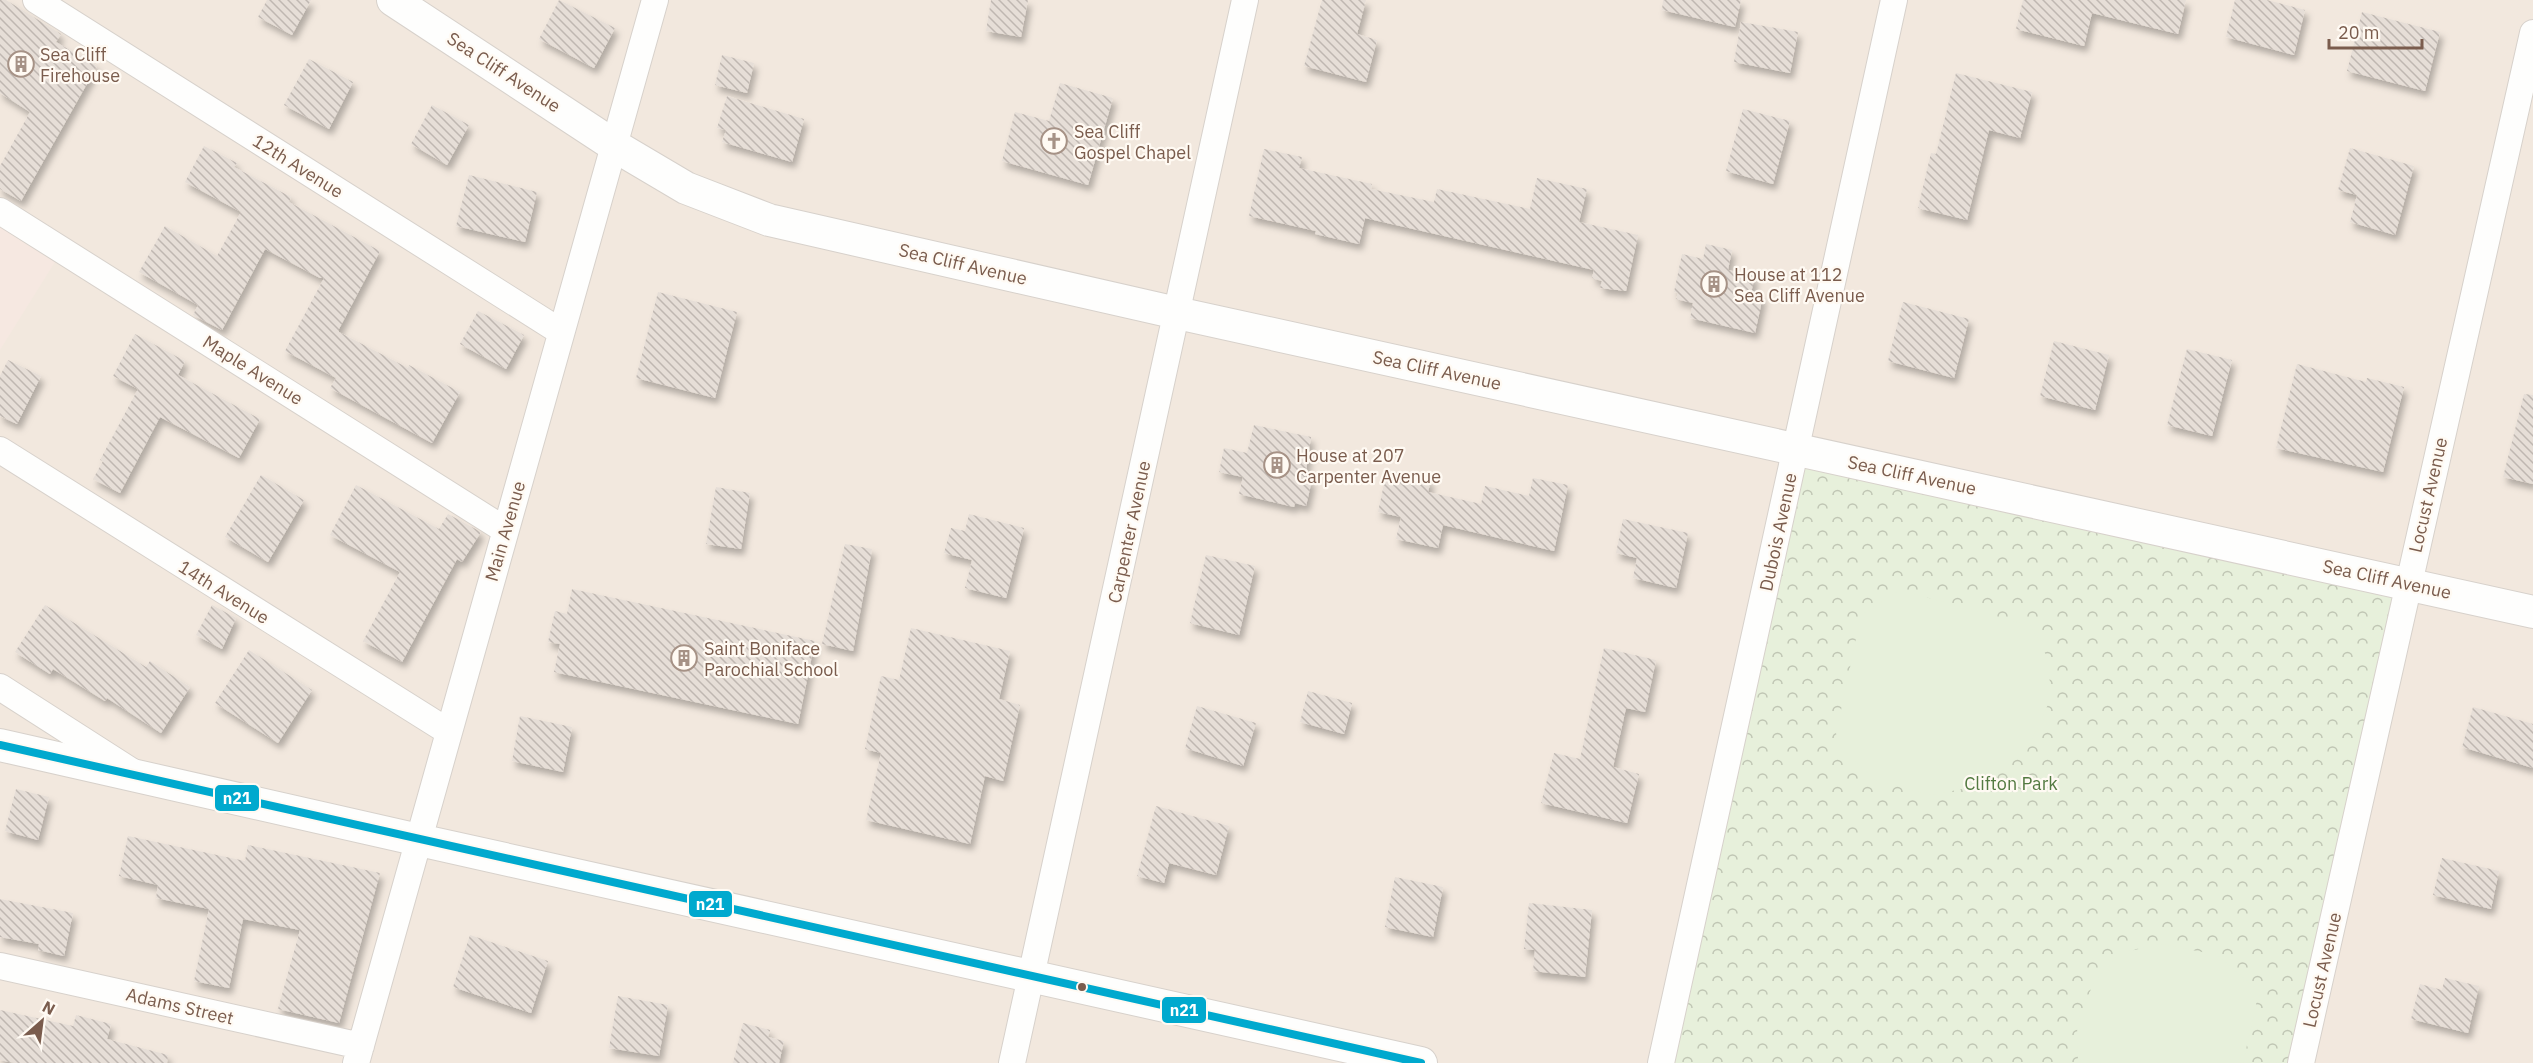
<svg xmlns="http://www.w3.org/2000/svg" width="2533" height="1063" viewBox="0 0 2533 1063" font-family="'IBM Plex Sans',sans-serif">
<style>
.residential{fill:#f2e8de}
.commercial{fill:#f6e8e1}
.park{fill:url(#park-crowns)}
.garden{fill:#e7f0db}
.building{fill:url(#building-back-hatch);filter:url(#shadow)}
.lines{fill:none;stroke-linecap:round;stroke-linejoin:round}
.minor-casing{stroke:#d7d1cb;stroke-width:28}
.tertiary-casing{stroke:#d7d1cb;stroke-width:34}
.minor{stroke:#fefefd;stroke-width:26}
.tertiary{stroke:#fefefd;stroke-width:32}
.bus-1-casing{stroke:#fffaf3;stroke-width:12}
.bus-1{stroke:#00a9ce;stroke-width:8}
.bus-dot{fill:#7a5c4d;stroke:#fffaf3;stroke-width:2}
.labels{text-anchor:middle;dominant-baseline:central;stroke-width:4.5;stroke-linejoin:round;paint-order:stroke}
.poi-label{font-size:18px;fill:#7a5c4d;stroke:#fffaf3;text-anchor:start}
.street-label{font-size:18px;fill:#7a5c4d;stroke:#fffaf3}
.park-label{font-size:18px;fill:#537a41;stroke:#fffaf3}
.line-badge{stroke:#fffaf3;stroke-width:2}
.badge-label{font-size:16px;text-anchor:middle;font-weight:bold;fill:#fff}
</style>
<defs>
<pattern id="park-crowns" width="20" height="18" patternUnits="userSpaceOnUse" patternTransform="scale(1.5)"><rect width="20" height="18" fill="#e7f0db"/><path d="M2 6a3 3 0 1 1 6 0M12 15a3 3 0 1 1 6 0" fill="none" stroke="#c0c6b4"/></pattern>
<pattern id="building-back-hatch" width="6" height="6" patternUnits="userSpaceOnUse" patternTransform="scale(1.5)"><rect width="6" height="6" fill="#e6ded7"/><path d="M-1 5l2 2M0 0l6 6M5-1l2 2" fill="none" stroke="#bfb7b1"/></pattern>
<filter id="shadow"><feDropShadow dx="3.5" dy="6" stdDeviation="3" flood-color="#0004"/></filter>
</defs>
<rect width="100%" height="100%" fill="#f9f5f0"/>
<path class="residential" d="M 0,0 L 2533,0 L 2533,1063 L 0,1063 Z"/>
<path class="commercial" d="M 0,216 L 60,254 L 0,350 Z"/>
<path class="park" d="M 1797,450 L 2408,584 L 2301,1063 L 1661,1063 Z"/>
<path class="garden" d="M 1900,590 L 2031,626 L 2048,659 L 2051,698 L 2027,750 L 1983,785 L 1931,795 L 1875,780 L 1848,754 L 1836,734 L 1861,615 Z
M 2162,944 L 2217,955 L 2259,991 L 2243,1063 L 2078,1063 L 2077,1022 L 2094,982 L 2120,953 Z"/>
<path class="building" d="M 0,0 L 6,0 L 61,34 L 56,42 L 97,66 L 21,201 L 0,189 L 0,166 L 30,112 L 0,93 Z
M 267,0 L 311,0 L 292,35 L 258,17 Z
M 559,0 L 615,28 L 594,68 L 539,39 Z
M 991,0 L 1028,0 L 1021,37 L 986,31 Z
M 1322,0 L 1366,0 L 1357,34 L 1377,40 L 1366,82 L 1304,66 Z
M 1663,0 L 1741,0 L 1735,27 L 1662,10 Z
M 2023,0 L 2186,0 L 2178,34 L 2092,13 L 2084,46 L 2016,29 Z
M 2235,0 L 2267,0 L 2305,10 L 2294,55 L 2226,37 Z
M 2362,12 L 2440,32 L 2425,91 L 2347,71 Z
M 1741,22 L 1798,32 L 1790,73 L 1734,62 Z
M 722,55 L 754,63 L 747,93 L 715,85 Z
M 309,59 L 353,82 L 329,129 L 284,105 Z
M 1956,73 L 2032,92 L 2020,138 L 1989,130 L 1967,220 L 1918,208 L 1931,153 L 1936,154 Z
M 1060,83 L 1113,98 L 1088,185 L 1002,161 L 1015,112 L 1049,121 Z
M 727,96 L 804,119 L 792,162 L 722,142 L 726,130 L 717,128 Z
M 432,105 L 469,125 L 447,165 L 411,144 Z
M 1743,109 L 1790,121 L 1773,184 L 1726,171 Z
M 204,146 L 237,163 L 234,167 L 291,197 L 289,202 L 380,251 L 339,329 L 339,332 L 408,368 L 409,365 L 460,392 L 432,443 L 330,388 L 336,378 L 285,351 L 324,278 L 320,278 L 265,249 L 222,330 L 193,315 L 198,305 L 139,272 L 165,226 L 217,256 L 241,212 L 185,182 Z
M 2350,148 L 2414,166 L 2395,235 L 2350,222 L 2357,195 L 2338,190 Z
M 1264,149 L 1302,157 L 1299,168 L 1372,184 L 1371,189 L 1434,202 L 1437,189 L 1530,209 L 1537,178 L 1587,189 L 1579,222 L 1638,235 L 1626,291 L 1600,288 L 1602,281 L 1592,278 L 1594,270 L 1365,218 L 1359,244 L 1315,234 L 1316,231 L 1249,216 Z
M 469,175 L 537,192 L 525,242 L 456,226 Z
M 1706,244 L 1732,250 L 1728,270 L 1755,276 L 1751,293 L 1763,296 L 1755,333 L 1690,318 L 1693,303 L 1676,299 L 1678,293 L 1674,292 L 1682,254 L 1703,259 Z
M 658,292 L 737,312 L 715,398 L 636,378 Z
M 1903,302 L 1969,319 L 1954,378 L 1888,361 Z
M 478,311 L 524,335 L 506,369 L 460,344 Z
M 135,334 L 185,361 L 178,375 L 260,419 L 239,458 L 160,417 L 120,493 L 93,479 L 103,461 L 100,460 L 138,389 L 113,376 Z
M 2054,341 L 2109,355 L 2095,410 L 2040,396 Z
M 2187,349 L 2232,360 L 2212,436 L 2167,425 Z
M 8,360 L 41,376 L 17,424 L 0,416 L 0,376 Z
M 2297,364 L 2366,382 L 2367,378 L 2404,387 L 2383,472 L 2276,448 Z
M 2524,394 L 2533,395 L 2533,484 L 2503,477 Z
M 1254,425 L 1311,437 L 1305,478 L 1312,480 L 1306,506 L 1295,503 L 1294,507 L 1239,494 L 1243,477 L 1219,472 L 1224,448 L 1247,453 Z
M 1387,470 L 1431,480 L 1428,492 L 1481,504 L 1485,486 L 1529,496 L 1533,478 L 1568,485 L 1554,551 L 1443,525 L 1438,548 L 1396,539 L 1401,517 L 1378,512 Z
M 261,475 L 304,500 L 268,562 L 225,537 Z
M 356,485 L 439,529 L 448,514 L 481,532 L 462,562 L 457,559 L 402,662 L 363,641 L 400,572 L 330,535 Z
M 716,487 L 750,493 L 741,549 L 706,544 Z
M 969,514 L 1024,528 L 1006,598 L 965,588 L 972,560 L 944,553 L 951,528 L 965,531 Z
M 1623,519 L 1688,533 L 1676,588 L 1633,578 L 1637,558 L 1616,553 Z
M 845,544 L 872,549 L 853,651 L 822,644 Z
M 1206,555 L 1255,566 L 1239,635 L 1190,623 Z
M 572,589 L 815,641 L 798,724 L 554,672 L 560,644 L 548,642 L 555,611 L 567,614 Z
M 45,605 L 146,667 L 150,661 L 190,687 L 161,733 L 107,698 L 105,701 L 53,669 L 50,674 L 15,652 Z
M 212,605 L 236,618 L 222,649 L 196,635 Z
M 911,628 L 1010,651 L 999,699 L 1020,705 L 1003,781 L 985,776 L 970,844 L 866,820 L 881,753 L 865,749 L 881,676 L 899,680 Z
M 1604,648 L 1656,660 L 1645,712 L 1626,708 L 1613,767 L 1639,774 L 1627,823 L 1541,803 L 1554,753 L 1580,759 Z
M 249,650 L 312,690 L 278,743 L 215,703 Z
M 1308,691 L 1352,703 L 1344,734 L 1300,722 Z
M 1197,706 L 1256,723 L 1243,766 L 1185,748 Z
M 2473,707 L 2533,724 L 2533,768 L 2462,747 Z
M 520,716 L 572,727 L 563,772 L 512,761 Z
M 16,789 L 49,797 L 38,840 L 5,831 Z
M 1156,806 L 1229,826 L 1216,875 L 1169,863 L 1164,883 L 1137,876 Z
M 128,836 L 245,861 L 248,845 L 380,873 L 339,1023 L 278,1009 L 300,930 L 243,919 L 229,988 L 194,981 L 209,909 L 156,898 L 158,885 L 119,876 Z
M 2442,858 L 2499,871 L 2491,909 L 2433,895 Z
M 1395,877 L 1443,887 L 1433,937 L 1385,927 Z
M 0,899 L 73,913 L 64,956 L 38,950 L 39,944 L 0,937 Z
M 1529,903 L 1592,910 L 1585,977 L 1533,971 L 1535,950 L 1524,949 Z
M 470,935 L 548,961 L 531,1013 L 453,987 Z
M 2445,978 L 2479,986 L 2468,1033 L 2411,1019 L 2420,984 L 2442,990 Z
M 618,996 L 668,1005 L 659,1056 L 609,1048 Z
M 0,1010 L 73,1026 L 76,1015 L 111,1024 L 107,1039 L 168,1055 L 167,1063 L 14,1063 L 0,1060 Z
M 743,1023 L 770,1030 L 768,1037 L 784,1041 L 779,1063 L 733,1063 Z"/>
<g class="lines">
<g class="minor-casing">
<path id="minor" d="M 36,0 L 561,332
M 0,211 L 505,530
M 0,450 L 449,732
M 0,687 L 131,771
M 0,966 L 361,1046
M 356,1063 L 655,0
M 1012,1063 L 1245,0
M 1661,1063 L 1894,0
M 2301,1063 L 2533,33"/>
</g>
<g class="tertiary-casing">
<path id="tertiary" d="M 393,0 L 615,146 L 686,188 L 769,220 L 1177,313 L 2533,612
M 0,745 L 419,840 L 1421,1063"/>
</g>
<use href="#minor" class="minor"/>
<use href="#tertiary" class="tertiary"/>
<g class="bus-1-casing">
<path id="bus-1" d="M 0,745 L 1421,1063"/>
</g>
<use href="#bus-1" class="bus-1"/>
</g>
<defs>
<g id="building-ring" transform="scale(1.35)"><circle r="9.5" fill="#fffaf3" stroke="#a69286" stroke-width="1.5"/><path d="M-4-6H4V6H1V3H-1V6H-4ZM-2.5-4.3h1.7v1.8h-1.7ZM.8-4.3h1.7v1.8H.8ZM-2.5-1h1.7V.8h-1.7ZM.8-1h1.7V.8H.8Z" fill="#a69286"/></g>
<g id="church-ring" transform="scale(1.35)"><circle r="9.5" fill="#fffaf3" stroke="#a69286" stroke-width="1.5"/><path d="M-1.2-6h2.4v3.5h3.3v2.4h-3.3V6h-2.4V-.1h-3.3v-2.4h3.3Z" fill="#a69286"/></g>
</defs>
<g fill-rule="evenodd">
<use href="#building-ring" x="21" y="64"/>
<use href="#church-ring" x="1054" y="141"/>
<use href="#building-ring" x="1714" y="284"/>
<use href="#building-ring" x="1277" y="465"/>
<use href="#building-ring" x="684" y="658"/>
</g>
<circle class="bus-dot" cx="1082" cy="987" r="5"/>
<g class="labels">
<g class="poi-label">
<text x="40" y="54">Sea Cliff<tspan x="40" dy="21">Firehouse</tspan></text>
<text x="1074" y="131">Sea Cliff<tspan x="1074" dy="21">Gospel Chapel</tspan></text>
<text x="1734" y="274">House at 112<tspan x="1734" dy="21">Sea Cliff Avenue</tspan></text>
<text x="1296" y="455">House at 207<tspan x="1296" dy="21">Carpenter Avenue</tspan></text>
<text x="704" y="648">Saint Boniface<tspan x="704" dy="21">Parochial School</tspan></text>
</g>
<g class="street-label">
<text transform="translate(504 72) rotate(33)">Sea Cliff Avenue</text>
<text transform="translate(298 166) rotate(32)">12th Avenue</text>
<text transform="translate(963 264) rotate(13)">Sea Cliff Avenue</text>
<text transform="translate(253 370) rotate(32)">Maple Avenue</text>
<text transform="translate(1437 370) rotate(12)">Sea Cliff Avenue</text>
<text transform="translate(1912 475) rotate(12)">Sea Cliff Avenue</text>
<text transform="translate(2428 495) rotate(-77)">Locust Avenue</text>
<text transform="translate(505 531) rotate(-74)">Main Avenue</text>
<text transform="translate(1129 532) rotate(-78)">Carpenter Avenue</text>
<text transform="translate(1778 532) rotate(-78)">Dubois Avenue</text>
<text transform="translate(2387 579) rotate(12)">Sea Cliff Avenue</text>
<text transform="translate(224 592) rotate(32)">14th Avenue</text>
<text transform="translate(2322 970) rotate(-77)">Locust Avenue</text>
<text transform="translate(180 1006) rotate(13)">Adams Street</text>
</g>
<g class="park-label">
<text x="2011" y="783">Clifton Park</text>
</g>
</g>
<g class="line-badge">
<rect x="214" y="784" width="46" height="28" rx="6" fill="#00a9ce"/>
<rect x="688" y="890" width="45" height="28" rx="6" fill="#00a9ce"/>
<rect x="1161" y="996" width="46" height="28" rx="6" fill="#00a9ce"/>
</g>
<g class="badge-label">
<text x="237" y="804">n21</text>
<text x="710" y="910">n21</text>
<text x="1184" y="1016">n21</text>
</g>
<g transform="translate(42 1021) rotate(28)" stroke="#fffaf3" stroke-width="4.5" paint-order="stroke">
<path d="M0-4.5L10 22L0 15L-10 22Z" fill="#7a5c4d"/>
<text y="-9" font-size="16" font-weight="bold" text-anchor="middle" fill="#7a5c4d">N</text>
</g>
<path d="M2329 39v9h93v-9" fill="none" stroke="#7a5c4d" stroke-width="3"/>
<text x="2338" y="39" font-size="18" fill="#7a5c4d" stroke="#fffaf3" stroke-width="4.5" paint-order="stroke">20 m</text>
</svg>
